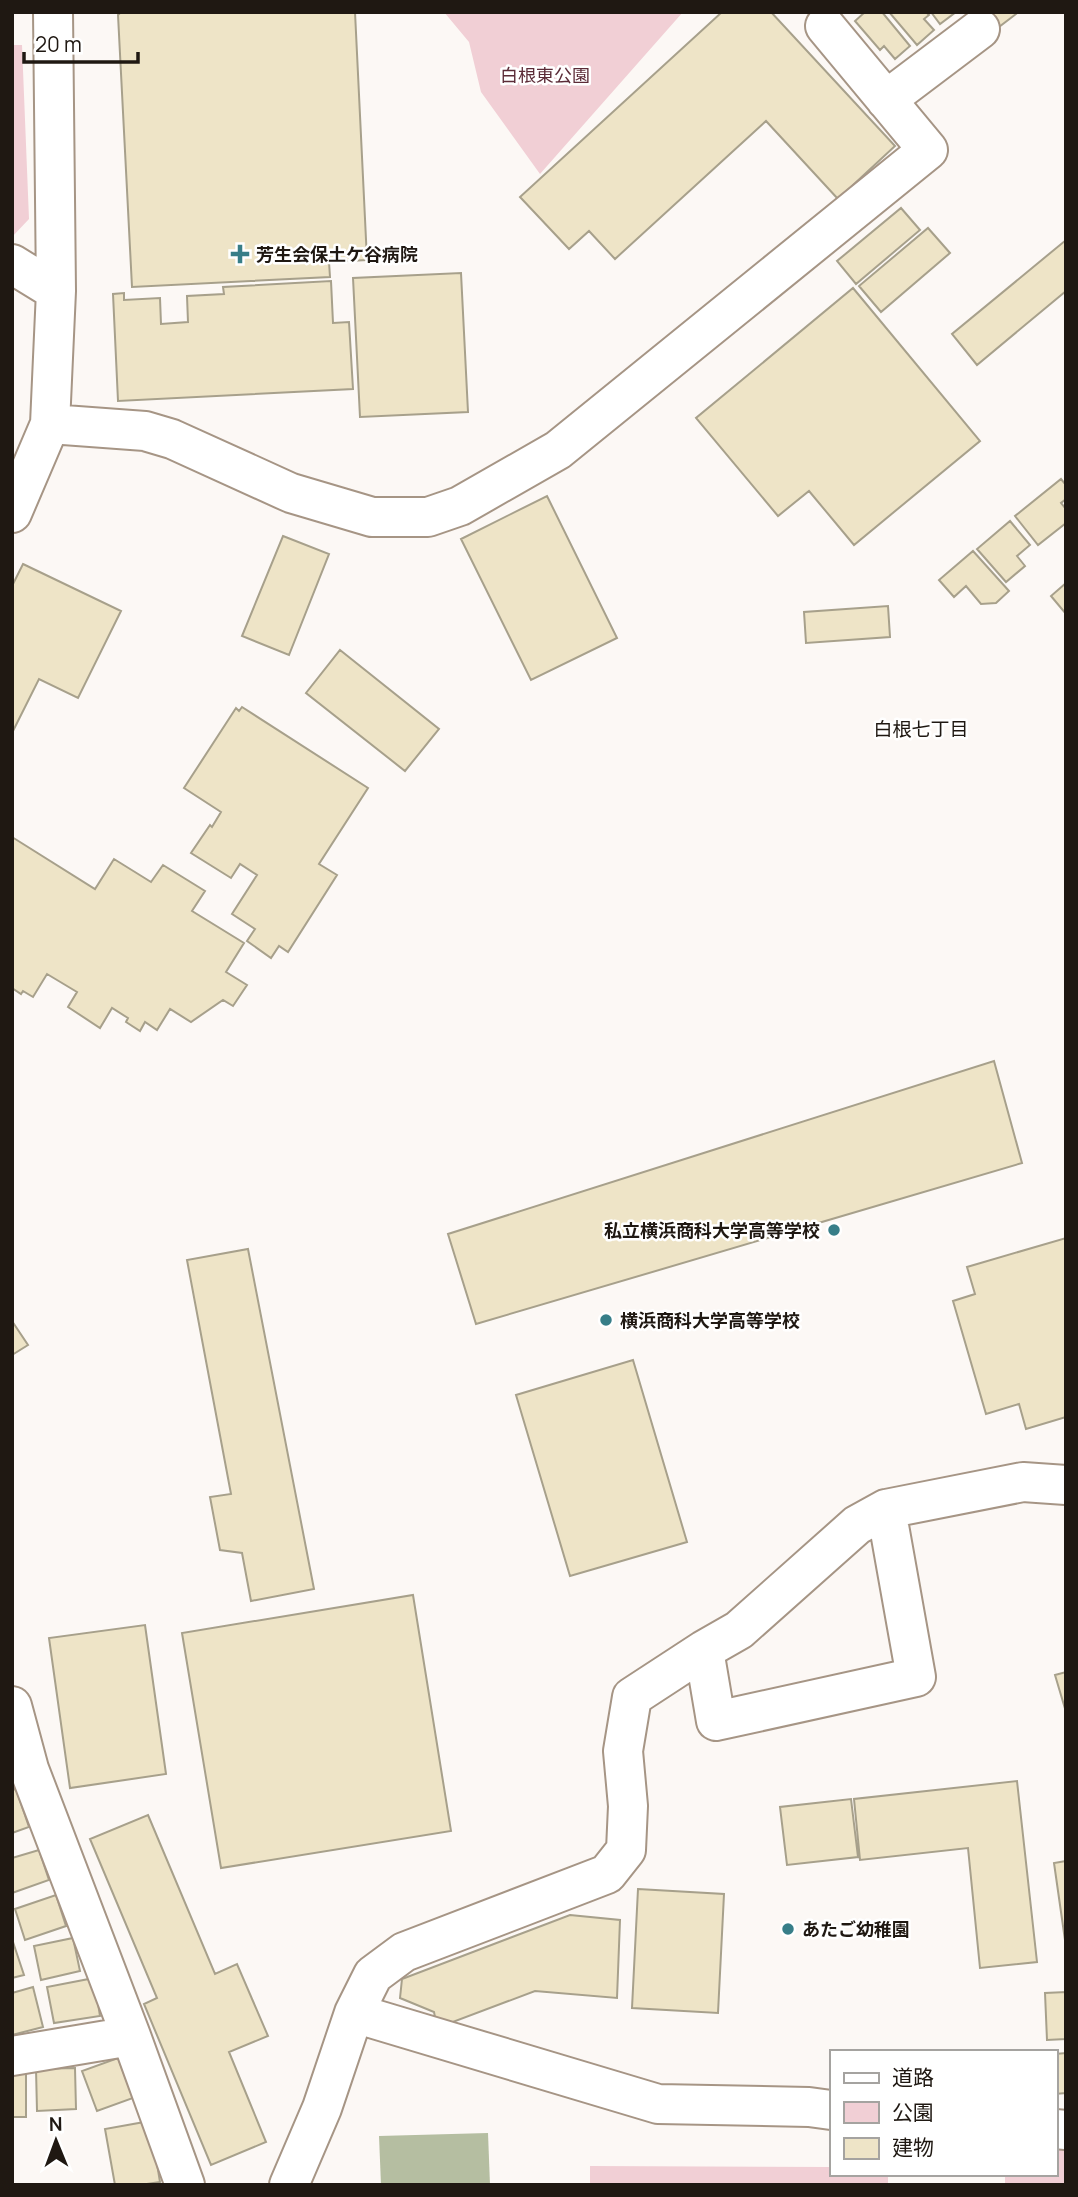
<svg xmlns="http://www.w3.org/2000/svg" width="1078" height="2197" viewBox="0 0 1078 2197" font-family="Manrope,'Noto Sans JP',sans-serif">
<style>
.green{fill:#f1cfd5}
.water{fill:#b5bea1}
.building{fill:#eee4c7;stroke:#a7a08b;stroke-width:2}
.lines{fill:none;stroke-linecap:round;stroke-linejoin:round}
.minor-casing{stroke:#a69585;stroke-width:42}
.minor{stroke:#fff;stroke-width:38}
.poi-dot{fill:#377e88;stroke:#fff;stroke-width:2.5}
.labels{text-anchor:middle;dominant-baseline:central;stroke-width:5;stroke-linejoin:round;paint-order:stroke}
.park-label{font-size:18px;fill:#5b2b37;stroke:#fff}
.poi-label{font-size:18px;font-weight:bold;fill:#1f1812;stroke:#fff;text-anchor:start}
.neighbourhood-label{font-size:19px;fill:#1f1812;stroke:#fff}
</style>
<rect width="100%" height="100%" fill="#fcf8f5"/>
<path class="green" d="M 444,12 L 683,12 L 540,174 L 481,92 L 469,42 Z
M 12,45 L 22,45 L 29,219 L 12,237 Z
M 1055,2149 L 1066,2150 L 1066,2185 L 1005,2185 L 1005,2174 L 1055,2174 Z
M 590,2166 L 831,2167 L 831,2174 L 888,2174 L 888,2185 L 590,2185 Z"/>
<path class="water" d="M 488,2133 L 490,2185 L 381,2185 L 379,2136 Z"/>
<path class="building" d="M 121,12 L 355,12 L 367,260 L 329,262 L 330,277 L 132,287 L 118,15 Z
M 722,12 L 771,12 L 895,146 L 838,199 L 766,121 L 615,259 L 589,231 L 569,249 L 520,197 Z
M 865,12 L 882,12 L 910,46 L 895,59 L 884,46 L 880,50 L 855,21 Z
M 889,12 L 926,12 L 929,15 L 924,19 L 934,30 L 917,45 Z
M 931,12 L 956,12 L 940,24 Z
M 975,12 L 1015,12 L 1016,14 L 991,33 Z
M 901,208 L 920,230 L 856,284 L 837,261 Z
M 928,228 L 950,253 L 881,312 L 859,286 Z
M 1066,240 L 1066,291 L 977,365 L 952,334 Z
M 461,273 L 468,412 L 360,417 L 353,278 Z
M 331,281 L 333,323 L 349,322 L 353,389 L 118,401 L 113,294 L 124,293 L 124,300 L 160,298 L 161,324 L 188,322 L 187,296 L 224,294 L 223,287 Z
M 853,288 L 980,441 L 854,545 L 809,491 L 778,516 L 696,418 Z
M 1061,479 L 1066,485 L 1066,499 L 1061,503 L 1066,509 L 1066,523 L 1038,545 L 1015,516 Z
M 547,496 L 617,638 L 531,680 L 461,539 Z
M 1010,521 L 1030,545 L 1017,556 L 1025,566 L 1006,582 L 977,549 Z
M 283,536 L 329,554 L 289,655 L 242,636 Z
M 973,551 L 1009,591 L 996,603 L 981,604 L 966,586 L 954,597 L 939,580 Z
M 23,564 L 121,611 L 78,698 L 39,679 L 12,733 L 12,586 Z
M 1066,583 L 1066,614 L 1051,596 Z
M 888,606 L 890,637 L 806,643 L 804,612 Z
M 340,650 L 439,729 L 405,771 L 306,693 Z
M 242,707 L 368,788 L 319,864 L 337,875 L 288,952 L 279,946 L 271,958 L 247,941 L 255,929 L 232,914 L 257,875 L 240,864 L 231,878 L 191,853 L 210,825 L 212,827 L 221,812 L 184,788 L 236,708 L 239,711 Z
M 12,837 L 95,889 L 114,859 L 151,882 L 163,865 L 205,891 L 192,911 L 244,943 L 226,972 L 247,985 L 233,1006 L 223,1000 L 191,1022 L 170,1009 L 157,1030 L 145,1022 L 140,1031 L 126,1022 L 128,1018 L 112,1008 L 100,1028 L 68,1007 L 77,992 L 47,974 L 33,997 L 23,991 L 21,994 L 12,988 Z
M 994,1061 L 1022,1163 L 476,1324 L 448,1234 Z
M 1066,1238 L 1066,1417 L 1026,1429 L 1019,1404 L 986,1414 L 953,1301 L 975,1294 L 967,1267 Z
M 248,1249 L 314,1589 L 251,1601 L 242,1553 L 220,1550 L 210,1497 L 231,1494 L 187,1260 Z
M 12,1321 L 28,1345 L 12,1355 Z
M 633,1360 L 687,1542 L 570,1576 L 516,1395 Z
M 413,1595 L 451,1831 L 221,1868 L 182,1633 Z
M 145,1625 L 166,1774 L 70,1788 L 49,1638 Z
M 1066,1672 L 1066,1712 L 1055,1675 Z
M 1017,1781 L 1037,1962 L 980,1968 L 968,1848 L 860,1860 L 854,1799 Z
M 16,1789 L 29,1827 L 12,1833 L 12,1790 Z
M 851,1799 L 858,1857 L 787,1865 L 780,1807 Z
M 148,1815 L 215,1974 L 237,1964 L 268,2036 L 229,2052 L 266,2142 L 211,2165 L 144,2004 L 157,1998 L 90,1839 Z
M 39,1850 L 49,1880 L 12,1893 L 12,1858 Z
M 1066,1861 L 1066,1947 L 1054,1863 Z
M 638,1889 L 724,1894 L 718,2013 L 632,2008 Z
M 56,1895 L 66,1926 L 25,1940 L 15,1909 Z
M 570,1915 L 620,1920 L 617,1998 L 535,1991 L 437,2028 L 434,2012 L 400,1998 L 402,1979 Z
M 73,1938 L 80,1971 L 41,1980 L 34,1946 Z
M 12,1939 L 24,1975 L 12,1978 Z
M 94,1978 L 100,2016 L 54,2023 L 47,1987 Z
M 33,1987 L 43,2027 L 12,2035 L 12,1993 Z
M 1066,1992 L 1066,2039 L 1047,2040 L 1045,1993 Z
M 1066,2053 L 1066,2093 L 1055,2094 L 1055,2054 Z
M 118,2058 L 133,2098 L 97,2111 L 82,2071 Z
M 75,2068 L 76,2109 L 37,2111 L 36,2069 Z
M 12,2073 L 26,2073 L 26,2117 L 12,2117 Z
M 150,2121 L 160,2182 L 140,2185 L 115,2185 L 105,2129 Z"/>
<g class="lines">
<g class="minor-casing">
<path id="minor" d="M 886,100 L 980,29
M 12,264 L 56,291
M 50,424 L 145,431 L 172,439 L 291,493 L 372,517 L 428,517 L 460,506 L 558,450 L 928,150 L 825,26
M 12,513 L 50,424 L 56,291 L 53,12
M 704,1650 L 716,1721 L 916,1677 L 886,1509
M 12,1706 L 29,1769 L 131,2036 L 185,2185
M 354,2013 L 658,2104 L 809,2107 L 831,2110
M 12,2056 L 131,2036
M 1055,2129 L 1066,2130
M 289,2185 L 322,2108 L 354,2013 L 373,1975 L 404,1952 L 607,1874 L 626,1850 L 628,1806 L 623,1751 L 632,1697 L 704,1650 L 739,1630 L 857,1525 L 886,1509 L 1023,1482 L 1066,1485"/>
</g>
<use href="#minor" class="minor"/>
</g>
<g class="poi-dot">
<path d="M236.5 243.5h7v7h7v7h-7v7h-7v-7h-7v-7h7z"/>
<circle cx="834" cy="1230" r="7"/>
<circle cx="606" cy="1320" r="7"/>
<circle cx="788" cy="1929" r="7"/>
</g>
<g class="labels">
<g class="park-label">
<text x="545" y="75">白根東公園</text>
</g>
<g class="poi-label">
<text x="256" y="254">芳生会保土ケ谷病院</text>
<text x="820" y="1230" text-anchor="end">私立横浜商科大学高等学校</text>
<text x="620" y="1320">横浜商科大学高等学校</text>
<text x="802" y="1929">あたご幼稚園</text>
</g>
<g class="neighbourhood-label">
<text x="921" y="729">白根七丁目</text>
</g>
</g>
<rect width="1078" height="2197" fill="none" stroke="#1f1812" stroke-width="28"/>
<rect x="830" y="2050" width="228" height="126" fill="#ffffff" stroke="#a5a3a0" stroke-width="2"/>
<rect x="844" y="2073" width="35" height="10" fill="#ffffff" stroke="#a5a3a0" stroke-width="2"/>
<text x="892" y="2085" font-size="21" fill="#1f1812">道路</text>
<rect x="844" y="2102" width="35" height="21" fill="#f1cfd5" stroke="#a5a3a0" stroke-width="2"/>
<text x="892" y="2120" font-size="21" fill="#1f1812">公園</text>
<rect x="844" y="2138" width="35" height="21" fill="#eee4c7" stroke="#a5a3a0" stroke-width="2"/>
<text x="892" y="2155" font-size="21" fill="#1f1812">建物</text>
<g transform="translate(56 2141) rotate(359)" stroke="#ffffff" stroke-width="5" paint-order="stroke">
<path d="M0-5L12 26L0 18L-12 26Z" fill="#1f1812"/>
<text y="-10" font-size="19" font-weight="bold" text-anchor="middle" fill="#1f1812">N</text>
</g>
<path d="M24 52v10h114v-10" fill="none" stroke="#1f1812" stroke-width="3.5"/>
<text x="35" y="52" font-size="21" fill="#1f1812" stroke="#ffffff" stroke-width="5" paint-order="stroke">20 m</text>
</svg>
